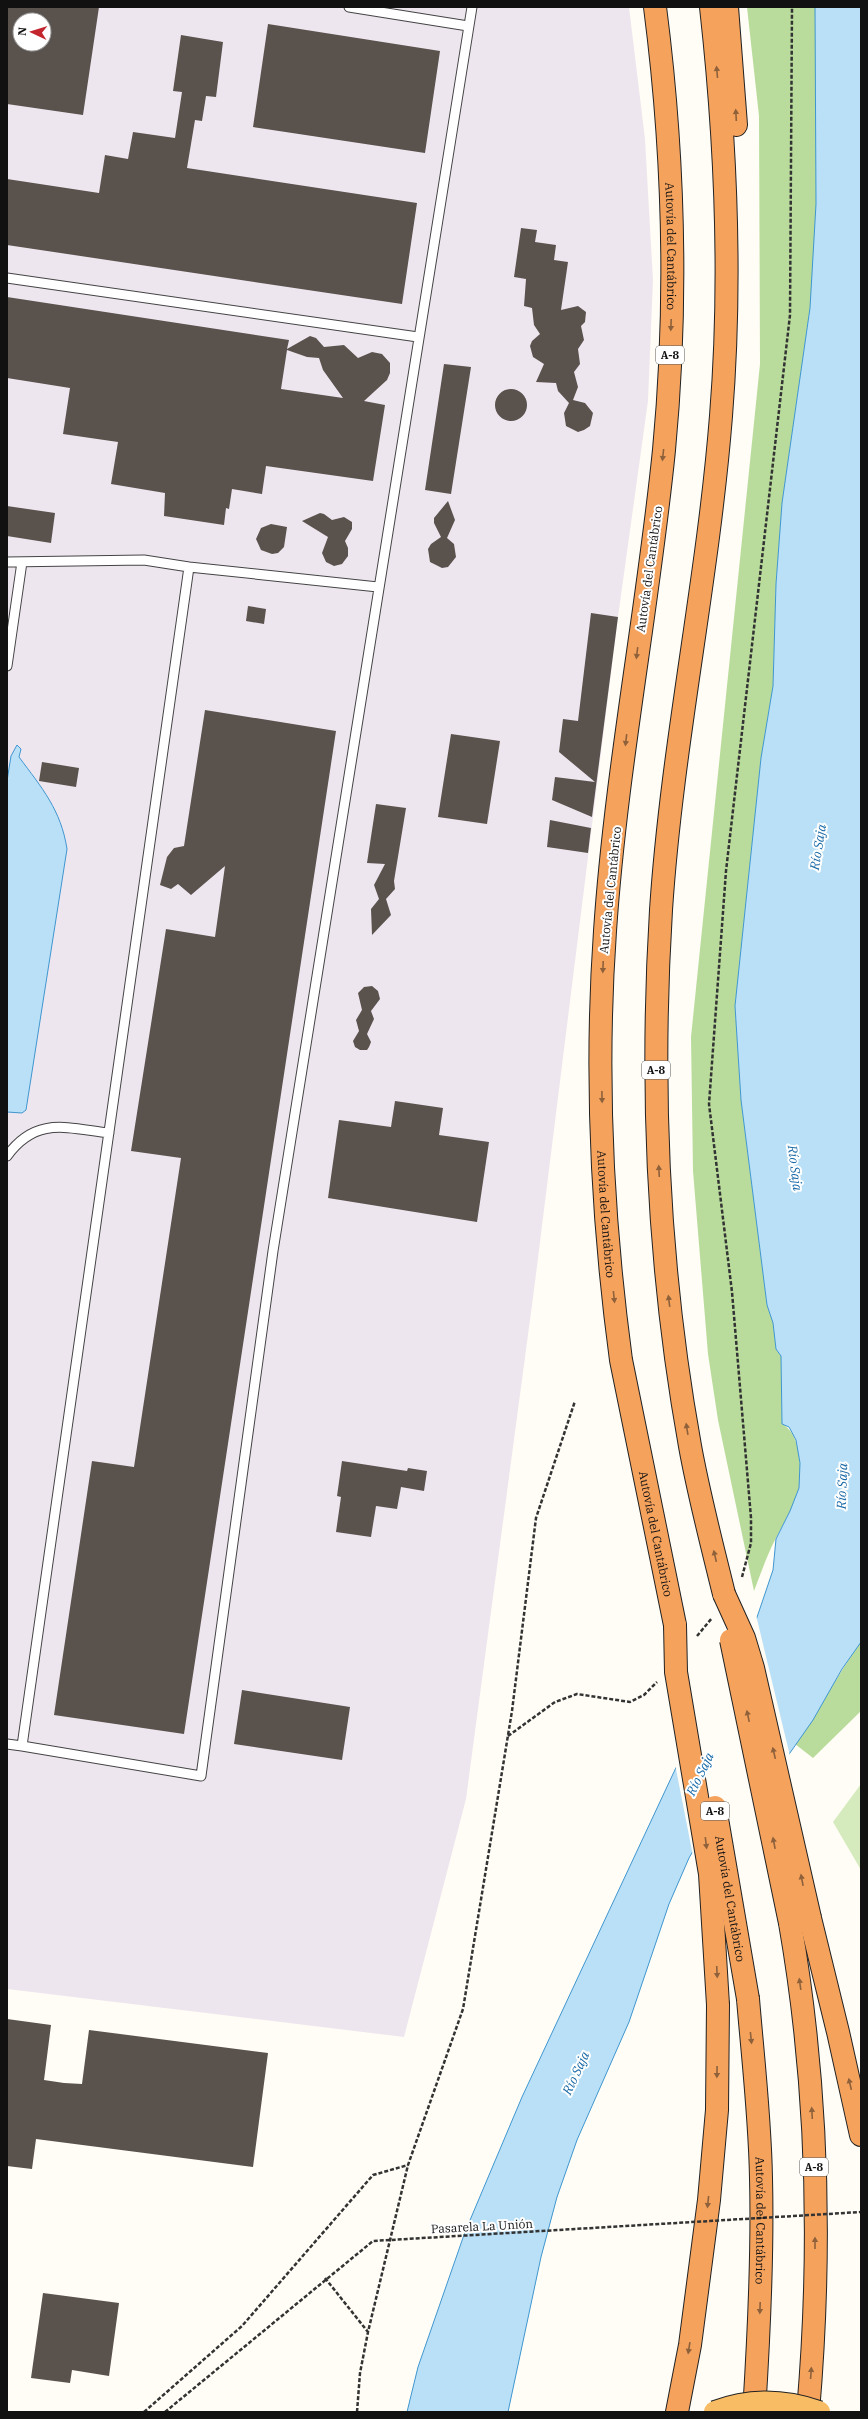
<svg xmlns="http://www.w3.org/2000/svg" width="868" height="2419" viewBox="0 0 868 2419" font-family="'IBM Plex Serif',serif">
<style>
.industrial{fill:#eee6ef;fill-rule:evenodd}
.green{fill:#d5ebbd}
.forest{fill:#b9dc9c}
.water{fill:#b9e0f7;stroke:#3f96cf}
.pier{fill:#fffdf5}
.building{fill:#5a524d;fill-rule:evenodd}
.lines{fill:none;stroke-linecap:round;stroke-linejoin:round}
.service-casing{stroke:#444;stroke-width:11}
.motorway-casing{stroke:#222;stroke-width:24}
.path{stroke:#333;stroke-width:2.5;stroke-dasharray:4 2;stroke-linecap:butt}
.service{stroke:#fff;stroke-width:9}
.motorway{stroke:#f5a25d;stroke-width:22}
.trunk-bridge-casing{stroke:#222;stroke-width:24;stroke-linecap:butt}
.motorway-bridge-casing{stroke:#222;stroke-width:24;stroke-linecap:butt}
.path-bridge{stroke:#333;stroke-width:2.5;stroke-dasharray:4 2;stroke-linecap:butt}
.trunk-bridge{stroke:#f7bc64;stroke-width:22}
.motorway-bridge{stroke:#f5a25d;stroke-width:22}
.oneway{fill:#8e613b}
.labels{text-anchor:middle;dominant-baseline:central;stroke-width:4;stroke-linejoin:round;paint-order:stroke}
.shield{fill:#fff;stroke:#585858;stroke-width:1}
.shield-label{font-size:11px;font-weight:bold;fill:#111}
.street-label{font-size:12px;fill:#111;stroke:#fff}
.water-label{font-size:13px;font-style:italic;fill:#1768a6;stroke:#fff}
</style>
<rect width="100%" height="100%" fill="#fffdf5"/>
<path class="industrial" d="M 7,7 L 629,7 L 645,139 L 653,280 L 648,401 L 618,617 L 534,1290 L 466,1799 L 404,2037 L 7,1989 ZM 20,20 L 44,20 L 44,44 L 20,44 Z"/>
<path class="green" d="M 861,1784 L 861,1870 L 833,1822 Z"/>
<path class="forest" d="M 747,7 L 833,7 L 810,308 L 782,503 L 776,584 L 773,686 L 761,758 L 735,1006 L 741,1100 L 767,1305 L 773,1323 L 776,1349 L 781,1356 L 782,1424 C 801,1434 802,1468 799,1488 C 796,1505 784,1522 776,1538 C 767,1555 761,1573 754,1591 L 718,1420 L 708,1354 L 693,1171 L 691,1037 L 760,364 L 759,116 Z
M 861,1642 L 861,1711 L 813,1758 L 795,1744 C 819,1712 837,1675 861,1642 Z"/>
<path class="water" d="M 815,7 L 861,7 L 861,1642 L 842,1669 L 813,1720 L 785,1760 L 700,1839 L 689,1858 L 669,1904 L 629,2022 L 577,2140 L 557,2197 L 541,2257 L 508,2412 L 407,2412 L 418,2367 L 465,2232 L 522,2097 L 680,1759 L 742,1656 L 753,1629 L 773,1570 L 776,1539 L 790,1511 L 799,1488 L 800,1463 L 796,1440 L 789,1427 L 782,1424 L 781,1356 L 776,1349 L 773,1323 L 767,1305 L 741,1100 L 735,1006 L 761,758 L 773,686 L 776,584 L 782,503 L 810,308 L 816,204 Z
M 17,745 L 21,749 L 19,757 C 42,788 61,810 67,849 L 26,1110 L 22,1113 L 7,1112 L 7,781 L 11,756 Z"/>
<path class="pier" d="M 756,1615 L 790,1756 L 748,1807 L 701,1840 L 693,1856 L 675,1764 L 709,1700 L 740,1655 Z"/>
<path class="building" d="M 7,7 L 99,7 L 83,115 L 7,104 ZM 20,20 L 44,20 L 44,44 L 20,44 Z
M 268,24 L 440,51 L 425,153 L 253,127 Z
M 181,35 L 223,42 L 216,97 L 206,96 L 202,121 L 195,120 L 187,168 L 417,203 L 402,304 L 7,245 L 7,179 L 99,193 L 105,155 L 128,159 L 133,132 L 175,138 L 182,92 L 173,91 Z
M 521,228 L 537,230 L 535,242 L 556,245 L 554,260 L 568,262 L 561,310 L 578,306 L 586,312 L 585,322 L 581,326 L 584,340 L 578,349 L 580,364 L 574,372 L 578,387 L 573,400 L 585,403 L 593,413 L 590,426 L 584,430 L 578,432 L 566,426 L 564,413 L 569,403 L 558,391 L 556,383 L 536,382 L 544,364 L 533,357 L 530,346 L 532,341 L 540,334 L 534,325 L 532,308 L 524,306 L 526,279 L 514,277 Z
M 7,297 L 289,340 L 287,349 L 310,336 L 316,338 L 324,347 L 344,345 L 358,358 L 372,352 L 382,354 L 390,363 L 390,373 L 387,380 L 364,401 L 385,405 L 373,481 L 266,466 L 262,494 L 232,489 L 229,509 L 226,508 L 224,525 L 164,516 L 165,493 L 111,484 L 118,442 L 63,434 L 70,388 L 7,378 ZM 287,350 L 307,357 L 319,358 L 323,370 L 343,398 L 281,389 Z
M 444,364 L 471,367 L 451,494 L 425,490 Z
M495 405a16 16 0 1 1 32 0a16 16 0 1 1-32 0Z
M 448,501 L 455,520 L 447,538 L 454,544 L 456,557 L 448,567 L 442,568 L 430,562 L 428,549 L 431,544 L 441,537 L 434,523 L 434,518 Z
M 7,506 L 55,513 L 51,543 L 7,536 Z
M 320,513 L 324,514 L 332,520 L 344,517 L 352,522 L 352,529 L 345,541 L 348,548 L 348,556 L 342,564 L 334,566 L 326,562 L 322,553 L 328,537 L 302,521 Z
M 271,524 L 287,527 L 284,547 L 278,553 L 272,554 L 261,550 L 256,539 L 261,528 Z
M 248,606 L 266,609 L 264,624 L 246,621 Z
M 591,613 L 618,617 L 592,817 L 552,800 L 555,777 L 595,782 L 559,752 L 563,719 L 578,721 Z
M 205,710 L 336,731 L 184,1734 L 54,1715 L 92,1461 L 134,1467 L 181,1158 L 131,1151 L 166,929 L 215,937 L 225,866 L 191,895 L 178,884 L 171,889 L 160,885 L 167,857 L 174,848 L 184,846 Z
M 451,734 L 500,741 L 487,824 L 438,817 Z
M 42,762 L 79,768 L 76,787 L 39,781 Z
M 376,804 L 406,808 L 394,881 L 395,889 L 386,899 L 391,915 L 372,935 L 371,909 L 379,899 L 374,885 L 385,864 L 367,863 Z
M 550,820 L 591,828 L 588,853 L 547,847 Z
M 372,986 L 378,991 L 380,999 L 371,1011 L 374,1019 L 367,1034 L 371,1042 L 369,1047 L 367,1050 L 360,1050 L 355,1047 L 353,1041 L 359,1031 L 356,1020 L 362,1010 L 358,993 L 364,987 Z
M 395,1101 L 443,1108 L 439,1135 L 489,1142 L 477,1222 L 328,1198 L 339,1120 L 391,1127 Z
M 342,1461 L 407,1471 L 408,1468 L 427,1471 L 424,1491 L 401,1487 L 397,1509 L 376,1506 L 371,1537 L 336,1532 L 341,1497 L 337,1496 Z
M 242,1690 L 350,1707 L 342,1760 L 234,1744 Z
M 7,2019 L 51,2025 L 44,2080 L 64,2083 L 82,2084 L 89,2030 L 268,2053 L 253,2167 L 36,2139 L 32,2169 L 7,2166 Z
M 43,2293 L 119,2303 L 109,2376 L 72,2370 L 70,2383 L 31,2378 Z"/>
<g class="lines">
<g class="service-casing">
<path id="service" d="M 349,7 L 468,26
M 7,278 L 418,337
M 7,562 L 144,560 L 189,567 L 22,1746 L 201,1776 L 273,1251 L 472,7
M 189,567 L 378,587
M 7,666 L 22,562
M 7,1156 C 36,1116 67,1128 109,1133
M 7,1744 L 22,1746"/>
</g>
<g class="motorway-casing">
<g id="motorway">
<path id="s1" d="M 655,7 C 674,154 678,302 664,450 C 648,610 616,769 605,931 C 595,1073 602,1219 621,1360 L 675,1625"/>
<path d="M 711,7 C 726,142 732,280 721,416 C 708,581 672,744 661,910 C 650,1089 658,1269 690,1446 C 699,1496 712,1545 724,1594"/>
<path d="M 727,7 L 736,125"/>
<path d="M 810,1918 L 838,2032 L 861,2135"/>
<path d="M 790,1923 C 818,2084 822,2249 808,2412"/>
<path id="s2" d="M 748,1999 C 753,2059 760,2118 761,2178 C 763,2256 759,2334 754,2412"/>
<path d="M 677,2412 L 690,2345 L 709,2200 L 717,2110 L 718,2005"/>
</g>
</g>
<path class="path" d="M 742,1577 L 751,1543 L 751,1518 L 732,1292 L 709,1104 L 726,871 L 790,315 L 792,7
M 697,1636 L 712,1618
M 508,1736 L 555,1702 L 577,1694 L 630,1702 L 644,1695 L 657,1682
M 325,2278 L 368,2332
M 144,2412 L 242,2326 L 373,2175 L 408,2165
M 357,2412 L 360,2373 L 368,2332 L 408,2165 L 463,2009 L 512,1711 L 536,1518 L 575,1401"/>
<use href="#service" class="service"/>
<use href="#motorway" class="motorway"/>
<g class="trunk-bridge-casing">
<path id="trunk-bridge" d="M 715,2412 C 749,2399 785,2400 819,2412"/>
</g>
<g class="motorway-bridge-casing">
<g id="motorway-bridge">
<path d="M 724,1594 L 744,1638 L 753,1668 L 810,1918"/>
<path d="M 675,1625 L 676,1672 L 710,1874 L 718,2005"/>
<path d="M 731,1640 L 790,1923"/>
<path id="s3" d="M 715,1807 L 748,1999"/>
</g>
</g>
<path class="path-bridge" d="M 165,2412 L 373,2241 L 861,2212"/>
<use href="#trunk-bridge" class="trunk-bridge"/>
<use href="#motorway-bridge" class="motorway-bridge"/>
</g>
<defs><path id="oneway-solid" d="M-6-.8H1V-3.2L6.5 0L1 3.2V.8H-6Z"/></defs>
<g class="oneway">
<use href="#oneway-solid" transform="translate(717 72) rotate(-95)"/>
<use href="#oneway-solid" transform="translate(736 115) rotate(-93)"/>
<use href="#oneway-solid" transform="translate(671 325) rotate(92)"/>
<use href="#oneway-solid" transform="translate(663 455) rotate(96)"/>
<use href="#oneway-solid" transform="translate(637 653) rotate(97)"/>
<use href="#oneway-solid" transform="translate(626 740) rotate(97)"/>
<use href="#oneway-solid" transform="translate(603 967) rotate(92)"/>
<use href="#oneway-solid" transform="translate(602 1097) rotate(89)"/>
<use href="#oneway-solid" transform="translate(659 1171) rotate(-93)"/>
<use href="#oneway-solid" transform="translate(614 1297) rotate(84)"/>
<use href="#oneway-solid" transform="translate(669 1301) rotate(-97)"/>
<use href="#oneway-solid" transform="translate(687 1429) rotate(-99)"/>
<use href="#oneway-solid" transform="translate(715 1556) rotate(-103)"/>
<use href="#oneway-solid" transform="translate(748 1716) rotate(-102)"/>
<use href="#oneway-solid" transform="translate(774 1753) rotate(-103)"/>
<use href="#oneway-solid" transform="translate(706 1843) rotate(83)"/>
<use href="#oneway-solid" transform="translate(774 1843) rotate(-101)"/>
<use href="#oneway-solid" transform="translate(802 1880) rotate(-101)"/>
<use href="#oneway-solid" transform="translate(717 1972) rotate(87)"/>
<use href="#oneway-solid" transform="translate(800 1984) rotate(-98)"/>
<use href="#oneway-solid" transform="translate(751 2038) rotate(84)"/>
<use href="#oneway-solid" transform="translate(717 2072) rotate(91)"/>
<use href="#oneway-solid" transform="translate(850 2084) rotate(-103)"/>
<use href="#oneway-solid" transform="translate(812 2113) rotate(-93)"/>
<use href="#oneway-solid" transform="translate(708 2202) rotate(96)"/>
<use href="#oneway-solid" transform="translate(815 2243) rotate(-90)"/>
<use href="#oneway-solid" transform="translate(760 2308) rotate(92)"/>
<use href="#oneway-solid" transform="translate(689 2348) rotate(99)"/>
<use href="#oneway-solid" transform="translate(811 2373) rotate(-86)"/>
</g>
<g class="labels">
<g class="shield">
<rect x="656" y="346" width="28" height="18" rx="3"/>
<rect x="642" y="1061" width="28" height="18" rx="3"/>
<rect x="701" y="1802" width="28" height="18" rx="3"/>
<rect x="800" y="2158" width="28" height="18" rx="3"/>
</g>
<g class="shield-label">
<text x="670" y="355">A-8</text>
<text x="656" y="1070">A-8</text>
<text x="715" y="1811">A-8</text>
<text x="814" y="2167">A-8</text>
</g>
<g class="street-label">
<text stroke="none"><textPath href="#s1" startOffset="240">Autovía del Cantábrico</textPath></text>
<text transform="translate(649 569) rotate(-82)">Autovía del Cantábrico</text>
<text transform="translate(610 890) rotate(-84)">Autovía del Cantábrico</text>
<text stroke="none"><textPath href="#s1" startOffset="1212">Autovía del Cantábrico</textPath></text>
<text stroke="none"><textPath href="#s1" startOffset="1536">Autovía del Cantábrico</textPath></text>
<text stroke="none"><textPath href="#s3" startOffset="93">Autovía del Cantábrico</textPath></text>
<text stroke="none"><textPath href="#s2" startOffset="222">Autovía del Cantábrico</textPath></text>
<text transform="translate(482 2226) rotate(-3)">Pasarela La Unión</text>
</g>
<g class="water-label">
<text transform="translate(818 847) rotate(-81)">Río Saja</text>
<text transform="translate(795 1168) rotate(83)">Río Saja</text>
<text transform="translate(842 1486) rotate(-88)">Río Saja</text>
<text transform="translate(700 1774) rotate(-64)">Río Saja</text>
<text transform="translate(576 2073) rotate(-65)">Río Saja</text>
</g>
</g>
<rect width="868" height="2419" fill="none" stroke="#111111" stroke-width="16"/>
<g transform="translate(32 32) rotate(274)"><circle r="19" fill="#ffffff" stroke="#a0a0a0"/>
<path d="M0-3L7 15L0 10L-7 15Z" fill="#c4262e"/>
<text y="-6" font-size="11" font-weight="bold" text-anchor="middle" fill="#111111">N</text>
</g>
</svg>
